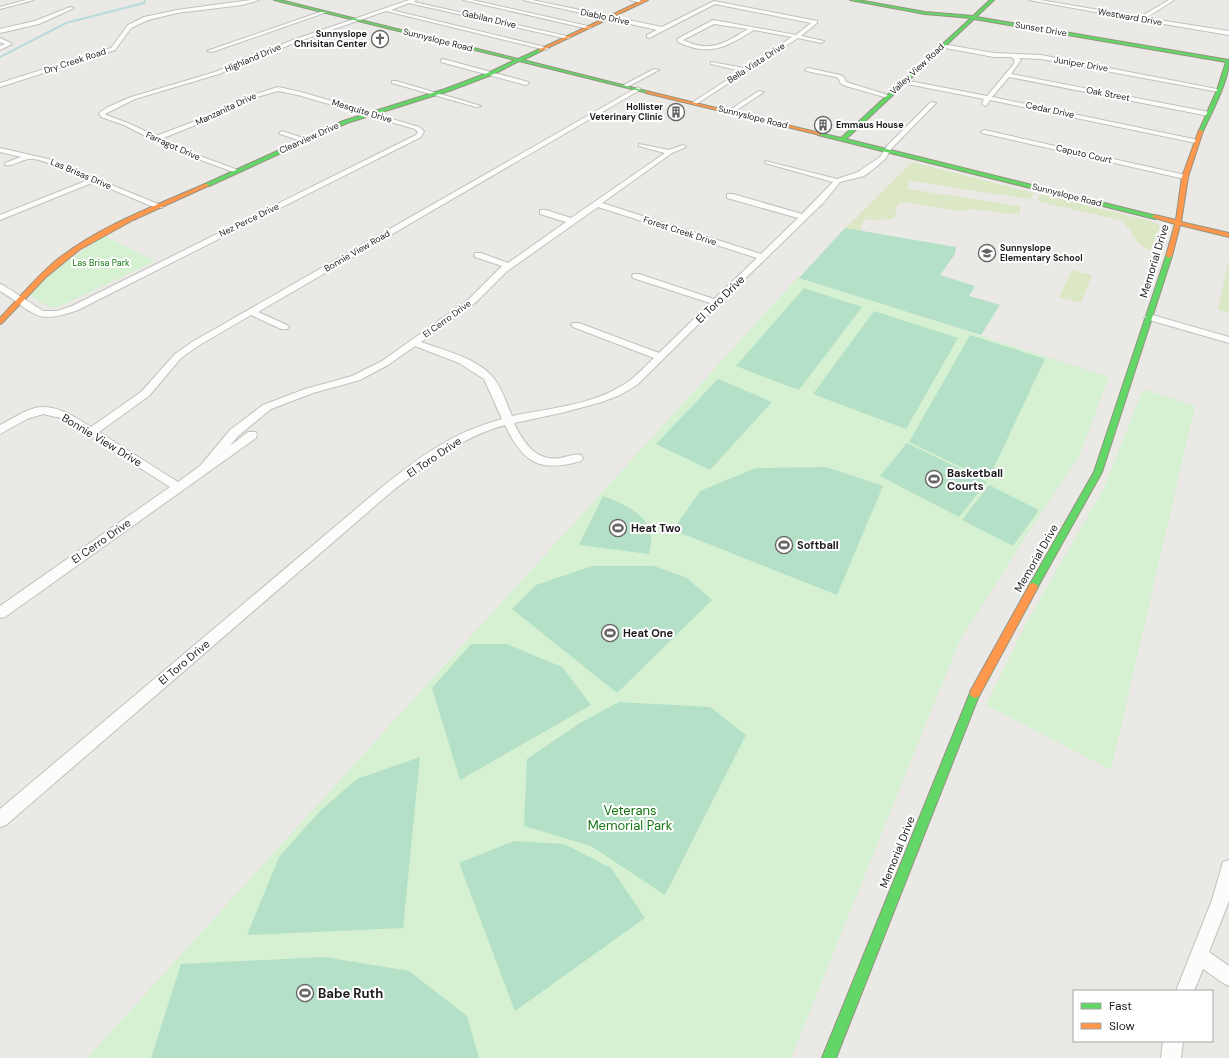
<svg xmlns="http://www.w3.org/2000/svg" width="1229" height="1058" viewBox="0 0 1229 1058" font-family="'DM Sans',sans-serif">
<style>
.grass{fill:#dce7c6}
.park{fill:#d6f0d2}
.pitch{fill:#b3e0c7}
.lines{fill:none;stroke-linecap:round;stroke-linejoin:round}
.stream{stroke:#badadd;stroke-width:2}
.street-casing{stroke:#c1c0be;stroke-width:2}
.fast-casing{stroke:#94937f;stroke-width:2}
.slow-casing{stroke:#94937f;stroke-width:2}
.street{fill:#fcfcfb;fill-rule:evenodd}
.fast{fill:#63d668;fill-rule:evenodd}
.slow{fill:#ff974d;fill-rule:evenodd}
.labels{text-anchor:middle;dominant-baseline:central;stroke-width:4;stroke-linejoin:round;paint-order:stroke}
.far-street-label{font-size:9px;fill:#1d1d1d;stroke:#fff}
.far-poi-label{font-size:9px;font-weight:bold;fill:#1d1d1d;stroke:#fff;text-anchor:end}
.far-park-label{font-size:9px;fill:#157511;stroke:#fff}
.street-label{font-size:11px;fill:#1d1d1d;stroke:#fff}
.poi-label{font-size:11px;font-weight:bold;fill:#1d1d1d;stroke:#fff;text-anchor:start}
.near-park-label{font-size:13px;fill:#157511;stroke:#fff}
.near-poi-label{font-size:13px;font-weight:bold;fill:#1d1d1d;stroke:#fff;text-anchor:start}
</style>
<rect width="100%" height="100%" fill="#ebe9e6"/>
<path class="grass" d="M 912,162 L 1034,193 L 1030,199 L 910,181 L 908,189 L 1020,206 L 1020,215 L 972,209 L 961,211 L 901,202 C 894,206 898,214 893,219 C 882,219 874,221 864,219 L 861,228 L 862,232 L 845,228 Z
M 1041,194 L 1150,221 L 1159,225 L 1160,227 L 1150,251 L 1139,244 L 1123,221 L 1040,202 L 1037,200 Z
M 1229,258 L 1229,313 L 1218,310 Z
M 1072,270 L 1092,275 L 1081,303 L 1059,297 Z"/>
<path class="park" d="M 104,236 L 156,261 L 58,307 L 49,307 L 31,296 L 33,292 L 56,269 Z
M 798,277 L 1109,377 L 1079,457 L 1021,544 L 959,642 L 791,1058 L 87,1058 Z
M 1143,389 L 1195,406 L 1111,770 L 986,705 L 1026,624 L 1104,488 Z"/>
<path class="pitch" d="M 845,228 L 956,247 L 955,254 L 940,275 L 975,286 L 969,296 L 1000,305 L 981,335 L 799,278 Z
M 804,288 L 862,307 L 799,390 L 736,366 Z
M 874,311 L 958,338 L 906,429 L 813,394 Z
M 970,335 L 1045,359 L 988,480 L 909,442 Z
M 718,379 L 772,402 L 710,470 L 656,444 Z
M 907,443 L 987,482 L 959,517 L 880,476 Z
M 826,467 L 883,486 L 837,595 L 673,530 L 700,491 L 756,468 Z
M 989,485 L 1039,510 L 1013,546 L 962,520 Z
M 603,496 C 621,503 648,513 651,535 C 652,541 650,548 649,554 L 579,545 Z
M 592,566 L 654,566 L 687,578 L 712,600 L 617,693 L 512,609 L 536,585 Z
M 471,644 L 507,644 L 562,667 L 591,705 L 460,780 L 432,688 Z
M 619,702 L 710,707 L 746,735 L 665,895 L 591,846 L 524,826 L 527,759 L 580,723 Z
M 420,757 L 403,928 L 247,935 L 279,857 L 321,810 L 357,779 Z
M 514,841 L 564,844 L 611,868 L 645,918 L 515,1011 L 459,863 Z
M 324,957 L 409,971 L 467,1016 L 479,1058 L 151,1058 L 181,964 Z"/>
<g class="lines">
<path class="stream" d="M 0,57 L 66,23 L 144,3 L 145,0"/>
<g class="street-casing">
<path id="street" d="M 26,0 L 34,0 L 0,9 L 0,7 Z
M 251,0 L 259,0 L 242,5 L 177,13 L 148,20 L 131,28 L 115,50 L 0,87 L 0,83 L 111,48 L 128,25 L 144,17 L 177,10 Z
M 409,0 L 416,0 L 414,2 L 571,37 L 568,39 L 409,3 L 391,10 L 549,48 L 546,50 L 386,11 L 294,43 L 219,74 L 135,99 L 105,114 L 106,115 L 128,123 L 156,136 L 211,115 L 246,97 L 278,87 L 301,92 L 419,127 L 424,131 L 421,137 L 78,310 C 34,326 35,312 0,291 L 0,284 L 3,285 L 43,311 L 57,311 L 72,306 L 416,135 L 418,132 L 415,129 L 298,95 L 278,91 L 250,99 L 215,117 L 161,139 L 175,147 L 238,170 L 240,171 L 236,173 L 171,149 L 124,125 L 101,117 L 99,113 L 108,107 L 131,97 L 215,72 L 290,41 Z
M 463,0 L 472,0 L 592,27 L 589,29 Z
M 523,0 L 532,0 L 662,27 L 714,1 L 817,21 L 817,23 L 801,36 L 824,41 L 821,43 L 798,38 L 695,105 L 692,103 L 693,102 L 741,71 L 711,64 L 711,62 L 744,68 L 792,37 L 754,30 C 726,47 710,57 678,42 L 677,39 L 713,20 L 796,35 L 811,23 L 715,4 L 649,38 L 647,37 L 647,35 L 657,30 ZM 714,24 L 748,29 C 724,44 710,53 683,40 Z
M 630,0 L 639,0 L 644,2 L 642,3 Z
M 1029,0 L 1040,0 L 1140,17 L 1169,0 L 1174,0 L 1146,18 L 1229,31 L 1229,35 L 1140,20 Z
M 70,7 L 74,8 L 39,24 L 0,33 L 0,29 L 35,21 Z
M 323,11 L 327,12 L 212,52 L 207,51 Z
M 0,38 L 11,43 L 12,44 L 0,50 L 0,46 L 5,44 L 0,42 Z
M 942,44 L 994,53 L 1041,55 L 1222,90 L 1219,92 L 1041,59 L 1019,58 L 1021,60 L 1011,74 L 1209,112 L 1212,114 L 1209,116 L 1009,77 L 992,97 L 1198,140 L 1199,141 L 1196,143 L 990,100 L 987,105 L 985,106 L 982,104 L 984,99 L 902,83 L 901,82 L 904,80 L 987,96 L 1013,65 L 1015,60 L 1011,57 L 994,57 L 940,47 L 939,46 Z
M 443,59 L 528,82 L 529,83 L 526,85 L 441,62 L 441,60 Z
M 808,68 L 840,75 L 844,77 L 846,82 L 891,96 L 888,98 L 846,86 L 841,84 L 839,79 L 836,77 L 806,71 L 805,70 Z
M 654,69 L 659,70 L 627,87 L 622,86 Z
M 392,81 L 396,81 L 481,106 L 476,107 L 392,83 Z
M 638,87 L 641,89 L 640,90 L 258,312 L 287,325 L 289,327 L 287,329 L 281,329 L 251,315 L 198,346 L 181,358 L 149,396 L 99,432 L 178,482 L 200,466 L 230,430 L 263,405 L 305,389 L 352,376 L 382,361 L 469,299 L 502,266 L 475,257 L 474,255 L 475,253 L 481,253 L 508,263 L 566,222 L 540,214 L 540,210 L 546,210 L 571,218 L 665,153 L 639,146 L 639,144 L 669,150 L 683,145 L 686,147 L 672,153 L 602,203 L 761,254 L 798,218 L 727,198 L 727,194 L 733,194 L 802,214 L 833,182 L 765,163 L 765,161 L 837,179 L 858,172 L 880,157 L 887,146 L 931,102 L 936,103 L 892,148 L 885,159 L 876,167 L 864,176 L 840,182 L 824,202 L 721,302 L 720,305 L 718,305 L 637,385 L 620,395 L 602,402 L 561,413 L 514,423 C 523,442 536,462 560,458 C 567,457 574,453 581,455 L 583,458 L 581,461 C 540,473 523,463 505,425 C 459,438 427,464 390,493 L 6,825 L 0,827 L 0,809 L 382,487 C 423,455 451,433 502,419 L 484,379 L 459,363 L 415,346 L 388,365 L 360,380 L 313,393 L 271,409 L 238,436 L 230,446 L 248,432 L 256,432 L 257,435 L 256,438 L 5,617 L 0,618 L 0,606 L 170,487 L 61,418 L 43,414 L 27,419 L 0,434 L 0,425 C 10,420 31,406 43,407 C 61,407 76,418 91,427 L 141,392 L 175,354 L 192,342 ZM 598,207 L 757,258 L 714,299 L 639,274 L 633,274 L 632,276 L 633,278 L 710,303 L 659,353 L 579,323 L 573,323 L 571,325 L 573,327 L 654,358 C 646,365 638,375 629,381 C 596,405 550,408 512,416 C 506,403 501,385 491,375 C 474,357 443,350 421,342 L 475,303 L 506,272 Z
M 759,91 L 764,92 L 732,113 L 728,113 L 728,111 Z
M 984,130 L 1185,175 L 1189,177 L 1185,179 L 982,133 L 981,132 Z
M 282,131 L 306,139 L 307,140 L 304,142 L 280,134 L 279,133 Z
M 0,148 L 48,159 L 163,206 L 162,208 L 156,208 L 94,182 L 0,220 L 0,215 L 88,180 C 75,174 40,157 29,159 C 20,160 13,167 5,165 L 5,163 L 21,157 L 0,152 Z
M 1149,314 L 1229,337 L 1229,343 L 1146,319 L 1144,317 Z
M 1229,860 L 1229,901 L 1209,952 L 1229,966 L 1229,986 L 1223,983 L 1203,969 L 1194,991 L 1176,991 L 1212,900 L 1223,862 Z
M 1163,1041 L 1183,1041 L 1181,1058 L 1161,1058 Z"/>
</g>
<g class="fast-casing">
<path id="fast" d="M 274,0 L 280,0 L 518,59 L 540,49 L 541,51 L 523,60 L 650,92 L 648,93 L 519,61 L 494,74 L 449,91 L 347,123 L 209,186 L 205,186 L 205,184 L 343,121 L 445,89 L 490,72 L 515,60 Z
M 850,0 L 858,0 L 925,12 L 973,16 L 990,0 L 994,0 L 976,17 L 1229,60 C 1229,80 1212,112 1203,131 L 1201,132 L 1199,131 L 1217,90 L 1226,62 L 974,19 L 846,139 L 1157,216 L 1157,218 L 1155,219 L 818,135 L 818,133 L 820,133 L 841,138 L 971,18 L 925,14 Z
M 1169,254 L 1172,256 L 1102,472 L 1036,590 L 1033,591 L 1030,590 L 1028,587 L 1030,584 L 1094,472 L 1166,256 Z
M 975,688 L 979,690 L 980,693 L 836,1058 L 822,1058 L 970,693 L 971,690 Z"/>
</g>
<g class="slow-casing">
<path id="slow" d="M 643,0 L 648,0 L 541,51 L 538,50 Z
M 646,91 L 820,133 L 822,134 L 820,135 L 646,93 Z
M 1199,130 L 1203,131 L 1188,177 L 1181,222 L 1229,233 L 1229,237 L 1180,225 L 1172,256 L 1169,258 L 1166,256 L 1175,224 L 1152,217 L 1155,215 L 1176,220 L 1182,177 Z
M 205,184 L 210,185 L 133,220 L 79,250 L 46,277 L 2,323 L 0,324 L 0,318 C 19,298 37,276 58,259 C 102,225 155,206 205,184 Z
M 1033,583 L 1036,584 L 1038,587 L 979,696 L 975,698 L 971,696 L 970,693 L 971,690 L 1030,584 Z"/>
</g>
<use href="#street" class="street"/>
<use href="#fast" class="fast"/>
<use href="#slow" class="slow"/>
</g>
<defs>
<g id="church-ring" transform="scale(0.9)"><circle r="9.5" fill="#fff" stroke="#656463" stroke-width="1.5"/><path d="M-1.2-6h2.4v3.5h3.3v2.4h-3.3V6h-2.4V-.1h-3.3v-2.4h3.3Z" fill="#656463"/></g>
<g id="building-ring" transform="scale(0.9)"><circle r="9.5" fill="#fff" stroke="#656463" stroke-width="1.5"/><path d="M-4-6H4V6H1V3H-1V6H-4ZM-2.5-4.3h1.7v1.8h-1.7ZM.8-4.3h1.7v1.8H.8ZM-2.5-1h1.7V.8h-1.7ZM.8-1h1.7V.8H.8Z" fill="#656463"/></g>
<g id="school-ring" transform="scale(0.9)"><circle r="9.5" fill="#fff" stroke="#656463" stroke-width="1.5"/><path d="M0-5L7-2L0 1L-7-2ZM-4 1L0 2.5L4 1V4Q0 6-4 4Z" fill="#656463"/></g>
<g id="stadium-ring" transform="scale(0.9)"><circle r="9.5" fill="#fff" stroke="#656463" stroke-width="1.5"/><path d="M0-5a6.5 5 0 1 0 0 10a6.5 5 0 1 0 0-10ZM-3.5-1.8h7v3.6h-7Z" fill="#656463"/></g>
</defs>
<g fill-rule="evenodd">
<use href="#church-ring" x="380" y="39"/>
<use href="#building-ring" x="676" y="112"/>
<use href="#building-ring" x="823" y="125"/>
<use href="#school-ring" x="987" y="253"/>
<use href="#stadium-ring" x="934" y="479"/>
<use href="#stadium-ring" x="618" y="528"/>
<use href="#stadium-ring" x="784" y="545"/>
<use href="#stadium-ring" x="610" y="633"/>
<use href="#stadium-ring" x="305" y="993"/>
</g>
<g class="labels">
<g class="far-street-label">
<text transform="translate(605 17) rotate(12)">Diablo Drive</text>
<text transform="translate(1130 17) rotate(10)">Westward Drive</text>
<text transform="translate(489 19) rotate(13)">Gabilan Drive</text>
<text transform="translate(1041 29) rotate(10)">Sunset Drive</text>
<text transform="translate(438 40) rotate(14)">Sunnyslope Road</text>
<text transform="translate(253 58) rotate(-23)">Highland Drive</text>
<text transform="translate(75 61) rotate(-18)">Dry Creek Road</text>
<text transform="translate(756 63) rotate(-33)">Bella Vista Drive</text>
<text transform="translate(1081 64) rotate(10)">Juniper Drive</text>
<text transform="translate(917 69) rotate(-43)">Valley View Road</text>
<text transform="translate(1108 94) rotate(11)">Oak Street</text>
<text transform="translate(226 109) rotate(-25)">Manzanita Drive</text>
<text transform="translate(1050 110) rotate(12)">Cedar Drive</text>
<text transform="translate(362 111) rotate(17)">Mesquite Drive</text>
<text transform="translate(753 117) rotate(14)">Sunnyslope Road</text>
<text transform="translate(309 138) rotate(-24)">Clearview Drive</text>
<text transform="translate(173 146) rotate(24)">Farragot Drive</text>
<text transform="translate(1084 154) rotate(13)">Caputo Court</text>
<text transform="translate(81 174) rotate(23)">Las Brisas Drive</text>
<text transform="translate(1067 195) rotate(14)">Sunnyslope Road</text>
<text transform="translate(249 220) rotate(-26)">Nez Perce Drive</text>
<text transform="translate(680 231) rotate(18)">Forest Creek Drive</text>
<text transform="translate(357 251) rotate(-30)">Bonnie View Road</text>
<text transform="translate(447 319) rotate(-36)">El Cerro Drive</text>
</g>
<g class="far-poi-label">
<text x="367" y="34">Sunnyslope<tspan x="367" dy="10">Chrisitan Center</tspan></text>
<text x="663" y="107">Hollister<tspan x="663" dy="10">Veterinary Clinic</tspan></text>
<text x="836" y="125" text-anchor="start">Emmaus House</text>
<text x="1000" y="248" text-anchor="start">Sunnyslope<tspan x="1000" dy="10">Elementary School</tspan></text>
</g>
<g class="far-park-label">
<text x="101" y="263">Las Brisa Park</text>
</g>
<g class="street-label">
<text transform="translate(1154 261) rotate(-73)">Memorial Drive</text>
<text transform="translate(720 299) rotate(-44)">El Toro Drive</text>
<text transform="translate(102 440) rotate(31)">Bonnie View Drive</text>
<text transform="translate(434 457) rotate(-34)">El Toro Drive</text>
<text transform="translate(101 541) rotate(-35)">El Cerro Drive</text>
<text transform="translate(1036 558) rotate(-60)">Memorial Drive</text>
<text transform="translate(184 662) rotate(-40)">El Toro Drive</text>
<text transform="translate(897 852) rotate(-68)">Memorial Drive</text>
</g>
<g class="poi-label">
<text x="947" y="473">Basketball<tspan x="947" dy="13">Courts</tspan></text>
<text x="631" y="528">Heat Two</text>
<text x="797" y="545">Softball</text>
<text x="623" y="633">Heat One</text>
</g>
<g class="near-park-label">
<text x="630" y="810">Veterans<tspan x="630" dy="15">Memorial Park</tspan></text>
</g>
<g class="near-poi-label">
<text x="318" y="993">Babe Ruth</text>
</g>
</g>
<rect x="1073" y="990" width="140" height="52" fill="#ffffff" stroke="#a5a5a5"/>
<rect x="1081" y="1003" width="20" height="6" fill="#63d668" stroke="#a5a5a5"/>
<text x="1109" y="1010" font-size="12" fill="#1d1d1d">Fast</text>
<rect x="1081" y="1023" width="20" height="6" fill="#ff974d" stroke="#a5a5a5"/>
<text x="1109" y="1030" font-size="12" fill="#1d1d1d">Slow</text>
</svg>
